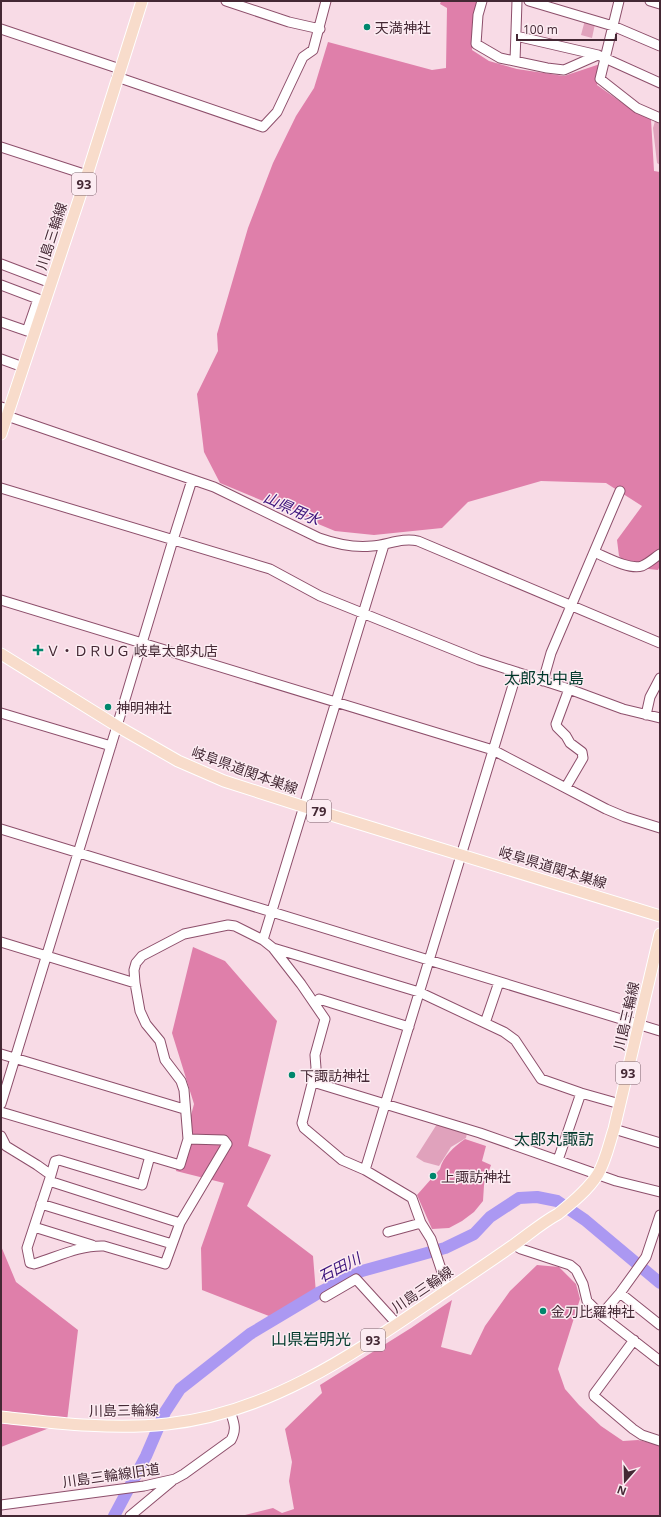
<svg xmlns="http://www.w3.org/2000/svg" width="661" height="1517" viewBox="0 0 661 1517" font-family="'Open Sans','Noto Sans JP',sans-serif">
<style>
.green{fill:#e0a2bc}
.forest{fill:#df7faa}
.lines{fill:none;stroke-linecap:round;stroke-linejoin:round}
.river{stroke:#ab98f2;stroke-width:12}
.minor-casing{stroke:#8d4f6b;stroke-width:11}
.major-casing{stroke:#fff;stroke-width:13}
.minor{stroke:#fff;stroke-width:9}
.major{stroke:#f8dccb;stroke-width:11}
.poi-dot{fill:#00876d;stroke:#fcecf2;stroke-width:1.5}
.labels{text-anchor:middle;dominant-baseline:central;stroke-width:3;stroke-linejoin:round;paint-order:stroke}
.shield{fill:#fcecf2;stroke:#7b636d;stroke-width:1}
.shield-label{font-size:13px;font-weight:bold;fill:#442834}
.poi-label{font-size:14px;fill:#442834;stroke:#fcecf2;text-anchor:start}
.street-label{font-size:14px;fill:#442834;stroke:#fcecf2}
.water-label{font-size:15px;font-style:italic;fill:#3b127b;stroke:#fcecf2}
.quarter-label{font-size:16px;fill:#00382b;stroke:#fcecf2}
</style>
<rect width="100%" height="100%" fill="#f8dbe6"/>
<path class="green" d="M 585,20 L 595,24 L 592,38 L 581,35 Z
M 655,121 L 660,123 L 660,165 L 657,163 L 653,128 Z
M 437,1124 L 467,1133 L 466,1138 L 451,1147 L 439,1166 L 424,1162 L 416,1157 Z"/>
<path class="forest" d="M 441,1 L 477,1 L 472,50 L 489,61 L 517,69 L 564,76 L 600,64 L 597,85 L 635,112 L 651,119 L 654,171 L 660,172 L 660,566 L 658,570 L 630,567 L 619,556 L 617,540 L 642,506 L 606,483 L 541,481 L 468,502 L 442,528 L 374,535 L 335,531 L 220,483 L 204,452 L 197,394 L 218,351 L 217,334 L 248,228 L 273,163 L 296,116 L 314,88 L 328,42 L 432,70 L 446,68 L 447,8 L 440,4 Z
M 193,947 L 225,961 L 277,1021 L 248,1146 L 271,1155 L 247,1206 L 313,1256 L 316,1293 L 269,1316 L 202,1290 L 201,1248 L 224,1183 L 176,1171 L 194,1104 L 172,1033 Z
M 465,1139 L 486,1146 L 482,1161 L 491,1165 L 484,1185 L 483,1201 L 474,1212 L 462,1221 L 449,1228 L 432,1229 L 417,1195 L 440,1169 C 443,1156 454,1147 465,1139 Z
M 1,1246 L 16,1282 L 78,1330 L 67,1421 L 1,1447 Z
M 537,1265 L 559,1267 L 576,1284 L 580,1299 L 558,1369 L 565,1389 L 579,1405 L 601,1426 L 623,1441 L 638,1440 L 660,1445 L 660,1516 L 241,1516 L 273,1508 L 282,1513 L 294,1509 L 289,1481 L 292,1462 L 285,1429 L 322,1393 L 320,1385 L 411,1328 L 452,1300 L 441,1347 L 471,1355 L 485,1326 L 510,1291 Z"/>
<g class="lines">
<path class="river" d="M 114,1516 L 146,1456 L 165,1412 L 180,1389 L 250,1334 L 320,1292 L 362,1271 L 445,1248 L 474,1234 L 490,1217 L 519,1198 L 537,1197 L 557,1201 L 585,1220 L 660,1283"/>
<g class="minor-casing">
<path id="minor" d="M 226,1 L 289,22 L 320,29
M 482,1 L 478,15 L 476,44 L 500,58 L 547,68 L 564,70 L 598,55
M 529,1 L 613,26 L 660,46
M 619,1 L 600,79 L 637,108 L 660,118
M 650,1 L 660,4
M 1,29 L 120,69
M 516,36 L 598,55 L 660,83
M 515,61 L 517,1
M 117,77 L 263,127 L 277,112 L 303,57 L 313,50 L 326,1
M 1,147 L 87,175
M 1,264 L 51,283
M 1,285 L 38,299 L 27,331 L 1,322
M 1,359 L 23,367
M 1,407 L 9,410
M 7,416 L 214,487 L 319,538 C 336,544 354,548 372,546 C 387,545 403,537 418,541 L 660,643
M 1,488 L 270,569 L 320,596 L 479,660 L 569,689 L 623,709 L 660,718
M 594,552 C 606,557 629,570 642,566 C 649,563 654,558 660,554
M 1,600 L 493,750 L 606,809 L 625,817 L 660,828
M 543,681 L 551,653 L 620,491
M 1,713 L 111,746
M 646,715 L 650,697 L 660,678
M 566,787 L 583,758 L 582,752 L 570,743 L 566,736 L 557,727 L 556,724 L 569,689
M 1,829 L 660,1031
M 263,940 L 384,545
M 1,942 L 135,983
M 273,948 L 419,992 L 504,1032 L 515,1040 L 541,1079 L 581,1093 L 620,1104
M 319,999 L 409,1027
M 485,1023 L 499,982
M 1,1054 L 184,1109
M 313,1082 L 480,1133 L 616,1181 L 660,1192
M 1,1104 L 117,726 L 173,540 L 192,480
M 1,1112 L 180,1165 L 188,1139
M 614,1129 L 660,1143
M 1,1136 L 6,1146 L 37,1165 L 51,1175 L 27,1248 L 30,1263 L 34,1264 C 57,1257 80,1245 104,1246 L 165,1264 L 180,1223 L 227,1144 L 224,1140 L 188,1139 L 184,1090 L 181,1081 L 165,1060 L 160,1041 L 146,1024 L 140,1011 L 135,983 L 134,970 L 136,963 L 142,956 L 184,934 L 228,925 L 235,926 L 263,940 L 273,948 L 301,984 L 325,1019 L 315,1055 L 316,1068 L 302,1123 L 304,1128 L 342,1160 L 365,1170 L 412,1198 L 421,1223 L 431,1239 L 448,1290
M 558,1160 L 581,1093
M 365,1170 L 517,672
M 51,1175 L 55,1161 L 59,1160 L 142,1185 L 150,1156
M 49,1181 L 180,1223
M 41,1204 L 172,1244
M 34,1227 L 92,1245
M 388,1232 L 421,1223
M 514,1245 L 521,1249 L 570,1265 L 576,1270 L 583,1284 L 587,1301 L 601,1315 L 660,1361
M 620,1293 L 660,1325
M 325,1297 L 356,1279 L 397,1324
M 601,1315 L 620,1293 L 646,1257 L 660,1215
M 634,1340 L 594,1394 L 594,1396 L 633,1429 L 642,1435 L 660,1441
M 1,1505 L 144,1486 L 175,1479 L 184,1474 L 231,1440 C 237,1429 234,1423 230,1411
M 130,1516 L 172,1481"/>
</g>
<g class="major-casing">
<path id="major" d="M 1,434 L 87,175 L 142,1
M 1,654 L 117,726 L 178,761 L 224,781 L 305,807 L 660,916
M 1,1417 C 56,1423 112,1430 167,1424 C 272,1413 359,1350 443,1293 C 467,1277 491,1261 515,1244 C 529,1234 543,1222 558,1214 C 572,1203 588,1190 598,1174 C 606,1160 609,1144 614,1129 L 660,934"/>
</g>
<use href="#minor" class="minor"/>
<use href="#major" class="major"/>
</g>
<g class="poi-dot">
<circle cx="367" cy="27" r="4"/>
<path d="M36 644h4v4h4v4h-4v4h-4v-4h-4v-4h4z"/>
<circle cx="108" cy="707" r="4"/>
<circle cx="292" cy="1075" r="4"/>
<circle cx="433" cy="1176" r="4"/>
<circle cx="543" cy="1311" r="4"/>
</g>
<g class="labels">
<g class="shield">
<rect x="72" y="173" width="24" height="22" rx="3"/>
<rect x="307" y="800" width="24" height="22" rx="3"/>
<rect x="616" y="1062" width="24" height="22" rx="3"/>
<rect x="361" y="1329" width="24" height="22" rx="3"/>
</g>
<g class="shield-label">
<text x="84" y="184">93</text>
<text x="319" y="811">79</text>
<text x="628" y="1073">93</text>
<text x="373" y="1340">93</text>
</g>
<g class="poi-label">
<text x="375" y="27">天満神社</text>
<text x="46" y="650">Ｖ・ＤＲＵＧ 岐阜太郎丸店</text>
<text x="116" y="707">神明神社</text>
<text x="300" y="1075">下諏訪神社</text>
<text x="441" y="1176">上諏訪神社</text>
<text x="551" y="1311">金刀比羅神社</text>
</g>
<g class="street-label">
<text transform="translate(51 236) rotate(-72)">川島三輪線</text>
<text transform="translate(245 770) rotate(20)">岐阜県道関本巣線</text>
<text transform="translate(553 867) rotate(17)">岐阜県道関本巣線</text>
<text transform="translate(626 1016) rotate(-77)">川島三輪線</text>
<text transform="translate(422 1289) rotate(-34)">川島三輪線</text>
<text transform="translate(124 1410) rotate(-1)">川島三輪線</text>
<text transform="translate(111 1475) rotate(-8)">川島三輪線旧道</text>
</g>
<g class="water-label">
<text transform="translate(292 508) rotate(24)">山県用水</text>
<text transform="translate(339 1267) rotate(-27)">石田川</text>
</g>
<g class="quarter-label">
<text x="544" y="678">太郎丸中島</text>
<text x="554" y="1139">太郎丸諏訪</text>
<text x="311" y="1339">山県岩明光</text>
</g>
</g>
<rect width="661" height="1517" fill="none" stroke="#442834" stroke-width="4"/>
<g transform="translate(625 1481) rotate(200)" stroke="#fcecf2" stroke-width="3" paint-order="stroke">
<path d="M0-3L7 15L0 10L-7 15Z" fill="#442834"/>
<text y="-6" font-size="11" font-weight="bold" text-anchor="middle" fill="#442834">N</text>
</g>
<path d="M517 34v6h99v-6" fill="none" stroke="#442834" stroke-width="2"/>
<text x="523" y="34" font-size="12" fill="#442834" stroke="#fcecf2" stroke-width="3" paint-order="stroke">100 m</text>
</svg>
